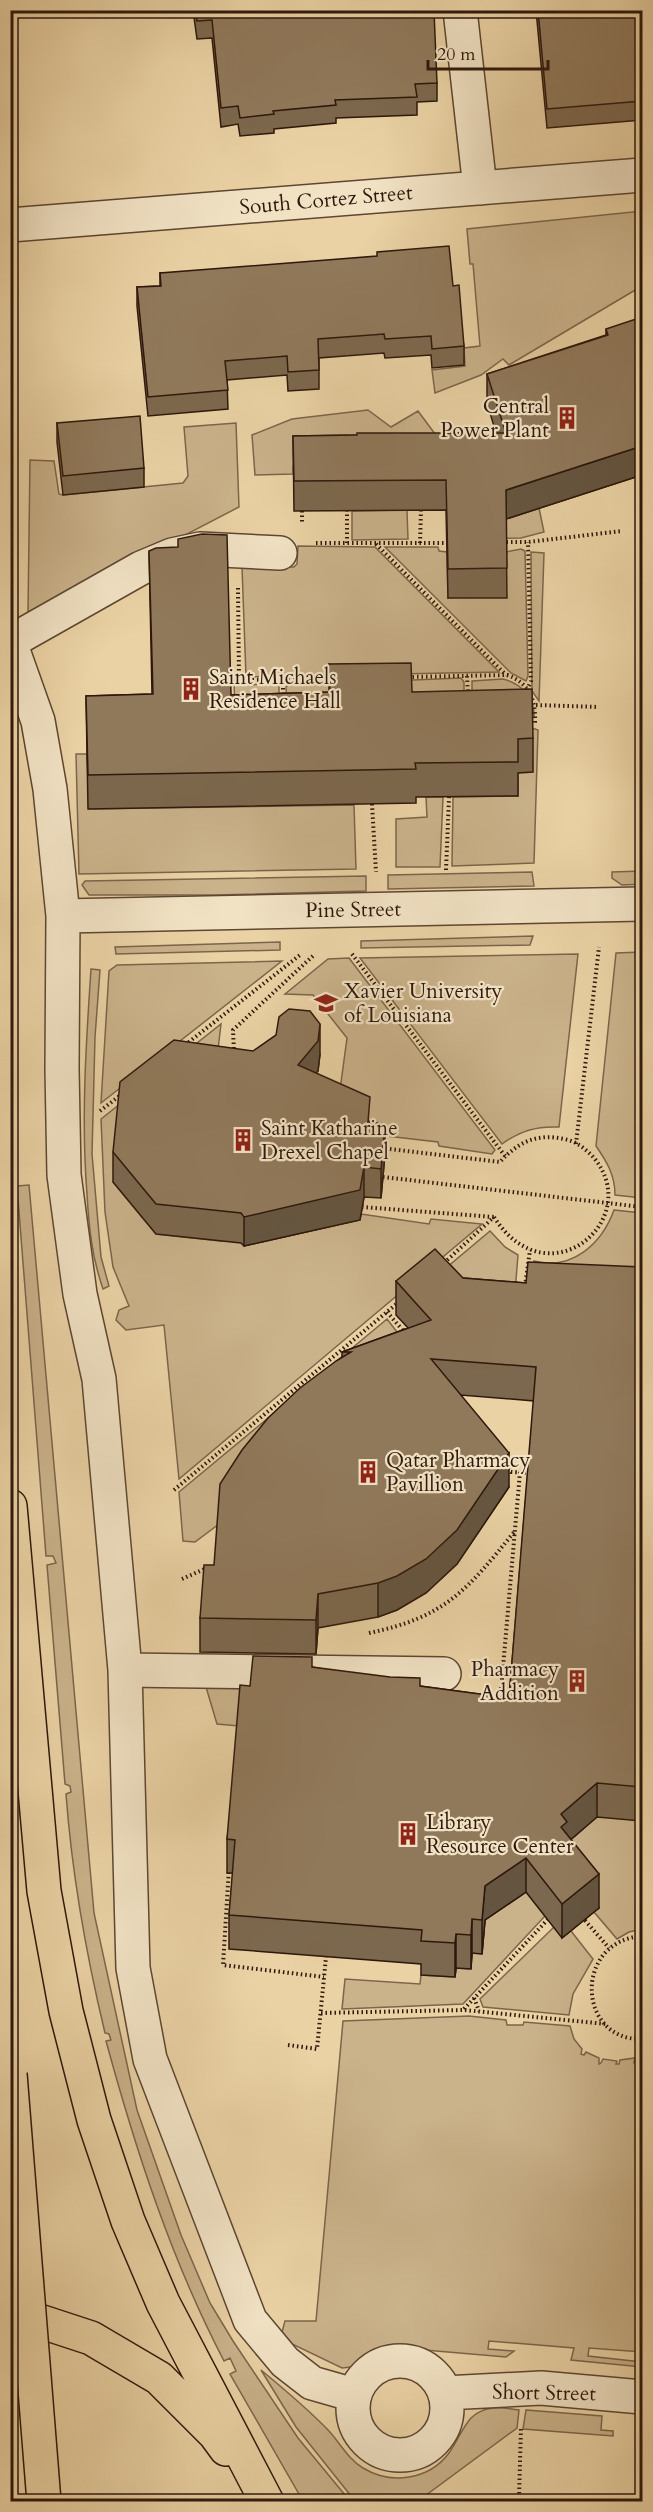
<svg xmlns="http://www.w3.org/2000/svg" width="653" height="2512" viewBox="0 0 653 2512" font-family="Cardo,serif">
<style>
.green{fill:#cab28a;stroke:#7c654b;stroke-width:1.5}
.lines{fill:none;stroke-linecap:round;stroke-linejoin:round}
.minor-casing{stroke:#5d4632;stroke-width:36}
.highway-casing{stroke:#2e180c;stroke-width:36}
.path{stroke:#2e180c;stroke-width:4;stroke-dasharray:1.5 3;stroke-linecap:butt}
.minor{stroke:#f1e2c4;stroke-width:33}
.highway{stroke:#ead2a4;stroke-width:33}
.highway-bridge-casing{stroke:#2e180c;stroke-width:36;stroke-linecap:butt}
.highway-bridge{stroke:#ead2a4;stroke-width:33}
.wall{fill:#7c684e;stroke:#2e180c;stroke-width:1.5}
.shaded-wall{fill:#655540;stroke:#2e180c;stroke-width:1.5}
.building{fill:#90795b;stroke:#2e180c;stroke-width:1.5}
.labels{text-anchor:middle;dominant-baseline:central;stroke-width:4.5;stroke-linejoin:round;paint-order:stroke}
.street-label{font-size:21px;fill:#2e180c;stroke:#f1e2c4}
.poi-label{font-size:21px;fill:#2e180c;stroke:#f1e2c4;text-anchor:start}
</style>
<rect width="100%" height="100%" fill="#ead2a4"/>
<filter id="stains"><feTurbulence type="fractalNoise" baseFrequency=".00333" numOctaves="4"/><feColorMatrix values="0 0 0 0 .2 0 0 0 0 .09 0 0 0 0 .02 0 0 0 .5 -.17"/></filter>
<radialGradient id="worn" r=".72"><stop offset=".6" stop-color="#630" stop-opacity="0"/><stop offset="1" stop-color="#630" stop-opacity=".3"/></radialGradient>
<path class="green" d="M 642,211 L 642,286 L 509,365 L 503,359 L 481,375 L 435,393 L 432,370 L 465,366 L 464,348 L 480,346 L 473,264 L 470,264 L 467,229 Z
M 368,410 L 391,427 L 418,411 L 456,462 L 293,466 L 293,474 L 255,475 L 252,435 L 292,419 Z
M 236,423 L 239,507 L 33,614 L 28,611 L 30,460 L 54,461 L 59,494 L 63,495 L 183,483 L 188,476 L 184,427 Z
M 539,508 L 544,532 L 521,538 L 451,539 L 479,509 Z
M 407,510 L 408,539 L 352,540 L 352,511 Z
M 298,546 L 375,547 L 499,672 L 246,677 L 242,567 L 294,567 L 297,564 Z
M 385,547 L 438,547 L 439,551 L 447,552 L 448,598 L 506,552 L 521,549 L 525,551 L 528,676 L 526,681 L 511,673 Z
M 531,552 L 544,553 L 539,701 L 532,691 Z
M 461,678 L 464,682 L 464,717 L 461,718 L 390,681 Z
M 503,679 C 522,684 535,698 534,717 L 531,720 L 472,718 L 472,681 Z
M 354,682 L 288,724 L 286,687 L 289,684 Z
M 277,684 L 279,687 L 279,728 L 235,704 L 234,685 Z
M 532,728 L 538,730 L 534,863 L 452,866 L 453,797 L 518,796 L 518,773 Z
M 76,754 L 87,754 L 89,809 L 354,805 L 356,869 L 79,874 Z
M 426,797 L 443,797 L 440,867 L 396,867 L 396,819 L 427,817 Z
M 642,871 L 642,884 L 622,885 L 612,878 L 612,872 Z
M 532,872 L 534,886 L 388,889 L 388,875 Z
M 366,876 L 366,891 L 215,895 L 89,895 L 82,885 L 85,881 Z
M 533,936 L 530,945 L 361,948 L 361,941 Z
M 280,942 L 280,950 L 116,954 L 115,947 Z
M 642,952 L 642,1198 L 615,1195 C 615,1175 607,1162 596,1146 L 616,953 Z
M 578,954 L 559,1127 C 536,1126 520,1131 502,1144 L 360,958 Z
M 349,958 L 495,1150 L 492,1154 L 439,1146 L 438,1142 L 369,1134 L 337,1112 L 347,1038 L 313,995 L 285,994 L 328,959 Z
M 282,961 L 101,1103 L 109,971 L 117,965 Z
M 91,969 L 100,970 L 95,1037 L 92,1154 L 101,1257 L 109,1286 L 103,1289 C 92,1257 89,1229 87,1194 C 81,1119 86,1044 91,969 Z
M 221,1024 L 215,1075 L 113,1182 L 156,1234 L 221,1241 L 361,1214 L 429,1224 L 431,1219 L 482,1224 L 179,1479 L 164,1325 L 126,1330 L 116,1320 L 119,1310 L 129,1306 L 113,1267 L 105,1212 L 101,1119 Z
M 29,1185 L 94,1913 L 137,2110 L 181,2235 L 210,2303 L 233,2341 L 298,2438 L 350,2501 L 303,2501 L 230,2374 L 236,2371 L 230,2358 L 224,2361 C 171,2259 136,2151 106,2041 L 111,2040 L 109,2034 L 105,2033 C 86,1954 72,1875 66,1794 L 71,1792 L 70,1786 L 65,1784 L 47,1565 L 56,1563 L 53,1556 L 46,1556 L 17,1186 Z
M 614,1210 L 642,1213 L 642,1301 L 532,1296 L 534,1261 C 573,1271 602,1243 614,1210 Z
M 490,1231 L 505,1247 L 518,1255 L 515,1292 L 440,1273 Z
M 387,1319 L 414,1354 L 223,1521 L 195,1542 L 183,1541 L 179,1492 Z
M 206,1687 L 277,1687 L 239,1726 L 217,1724 Z
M 642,1799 L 642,1929 L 629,1932 L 617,1939 L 594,1912 L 599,1908 L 561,1848 L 583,1829 L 585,1816 Z
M 526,1892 L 545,1916 L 463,2004 L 342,2009 L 345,1979 L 420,1984 L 421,1975 L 455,1977 L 456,1968 L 470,1969 L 472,1953 L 482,1954 L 485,1920 Z
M 554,1927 L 571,1931 L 593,1959 L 573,1994 L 569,2015 L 483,2007 L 480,1999 Z
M 469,2016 L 506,2020 L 507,2025 L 523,2025 L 524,2022 L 570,2026 L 574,2039 L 582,2049 L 581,2054 L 584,2055 L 586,2052 L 599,2058 L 599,2064 L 601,2063 L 603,2059 L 617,2061 L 616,2064 L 619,2064 L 620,2060 L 635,2058 L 634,2062 L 642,2055 L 642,2352 L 589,2348 L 588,2356 L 642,2362 L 642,2367 L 571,2360 L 574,2348 L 489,2341 L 488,2349 L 514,2351 L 506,2357 L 401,2348 L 376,2351 L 366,2355 L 351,2367 L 342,2368 L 292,2344 L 282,2332 L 285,2321 L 316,2321 L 343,2021 Z
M 261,2370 C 284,2389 308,2409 329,2431 C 340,2443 348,2459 363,2468 C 391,2485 429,2480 449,2453 C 457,2442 462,2428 471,2418 C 484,2405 502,2407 519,2410 L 517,2428 L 418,2501 L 355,2501 L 296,2427 Z
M 526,2410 L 602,2416 L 601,2430 L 613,2431 L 613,2436 L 523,2429 Z"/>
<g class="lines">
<g class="minor-casing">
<path id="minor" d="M 460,10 L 480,188
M 10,225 L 642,175
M 280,553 L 200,549 L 172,555 L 141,568 L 10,642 L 38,721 L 50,789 L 63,916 L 62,1069 L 64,1175 L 80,1294 L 99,1379 L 125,1670 L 133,1968 L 150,2059 L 250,2320 L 285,2362 L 312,2383 L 354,2395
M 63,916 L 642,904
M 125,1670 L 444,1674
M353 2408a47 47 0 1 1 94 0a47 47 0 1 1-94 0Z
M 445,2393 L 541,2388 L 642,2397"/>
</g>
<g class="highway-casing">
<path id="highway" d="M 10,1506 L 44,1891 L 66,2011 L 94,2120 L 128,2221 L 163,2303 L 267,2502
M 10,2314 L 27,2317 L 91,2338 L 159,2378 L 215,2434 L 226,2449"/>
</g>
<path class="path" d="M 302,511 L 302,524
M 502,542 L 528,542 L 622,531
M 316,543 L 450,543
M 347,543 L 347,509
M 420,543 L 421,510
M 376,544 L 506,675
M 238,588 L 239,680
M 467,676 L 468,694
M 408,677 L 507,675 C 530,683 536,701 535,723 L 529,723
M 283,679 L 283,697
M 230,680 L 334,679
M 527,690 L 531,681 L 528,542
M 536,705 L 599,707
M 372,804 L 376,872
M 446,870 L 449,797
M 352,954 L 505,1156
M 185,1045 L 300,955
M 234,1053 L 233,1030 L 315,954
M 100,1111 L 122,1094
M 576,1144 L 599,947
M 381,1148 L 500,1162 C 518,1142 537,1133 564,1139 C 576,1141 586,1149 594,1158 C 645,1219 548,1302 494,1217
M 383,1177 L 642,1207
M 362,1207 L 494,1217
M 444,1263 L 494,1217
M 525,1286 L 530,1250
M 387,1312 L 405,1333
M 505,1465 L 511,1472 L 530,1473
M 174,1490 L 400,1301
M 182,1579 L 209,1567
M 369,1633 C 446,1617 467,1590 515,1531
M 500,1702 L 520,1472
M 229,1868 L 223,1965 L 324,1977
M 582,1917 L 609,1948
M 642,1936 C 573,1941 577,2041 642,2039
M 474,1998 L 479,2011
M 464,2009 L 551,1916
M 321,2013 L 464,2010 L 606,2024
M 288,2045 L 317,2049 L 326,1957
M 519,2498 L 521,2427"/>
<use href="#minor" class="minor"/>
<use href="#highway" class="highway"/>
<g class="highway-bridge-casing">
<path id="highway-bridge" d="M 10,2074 L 44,2502"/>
</g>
<use href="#highway-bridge" class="highway-bridge"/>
</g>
<path class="wall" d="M 193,10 L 386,10 L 386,13 L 437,83 L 437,101 L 417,102 L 417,115 L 336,118 L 336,123 L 274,129 L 274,133 L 240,136 L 238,124 L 221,127 L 212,38 L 197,39 Z
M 536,10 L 642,10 L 642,120 L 547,128 Z
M 160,273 L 453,286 L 464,346 L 464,365 L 432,368 L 431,355 L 385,358 L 384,353 L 319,358 L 319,389 L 288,391 L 287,375 L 227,380 L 228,409 L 148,416 L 137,306 L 137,287 L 160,286 Z
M 606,329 L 642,475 L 506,519 L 507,598 L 448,598 L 446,510 L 294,511 L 293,436 L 496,433 L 487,403 L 487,374 L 606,335 Z
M 57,423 L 144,468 L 144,487 L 63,495 L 57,442 Z
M 149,551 L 231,695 L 329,692 L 329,664 L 412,692 L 533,738 L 533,772 L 518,773 L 518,796 L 416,797 L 416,803 L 88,809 L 86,696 L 152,694 Z
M 276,1035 L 320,1054 L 318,1071 L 316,1073 L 370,1122 L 385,1154 L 381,1198 L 364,1197 L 360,1220 L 244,1246 L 241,1243 L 156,1234 L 113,1182 L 113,1152 Z
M 642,1267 L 641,1821 L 597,1817 L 571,1839 L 599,1908 L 562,1938 L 526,1892 L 485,1920 L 482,1954 L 472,1953 L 471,1969 L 456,1968 L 455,1977 L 421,1975 L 421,1964 L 229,1949 L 229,1915 L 233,1873 L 227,1873 L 227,1839 L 250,1686 L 312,1667 L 420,1686 L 509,1698 L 534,1401 L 461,1395 L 509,1487 L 457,1564 L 426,1593 L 397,1610 L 378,1617 L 318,1628 L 316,1654 L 200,1652 L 200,1618 L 214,1565 L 342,1357 L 342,1352 L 408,1328 L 396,1315 L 396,1281 L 463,1278 L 526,1283 Z"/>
<path class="shaded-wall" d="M 642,446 L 642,475 L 506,519 L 506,490 Z
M 320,1024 L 320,1054 L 318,1071 L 298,1095 L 298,1065 Z
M 385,1124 L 385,1154 L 381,1198 L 381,1169 Z
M 364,1167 L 364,1197 L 360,1220 L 244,1246 L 244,1217 Z
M 509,1453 L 509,1487 L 457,1564 L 426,1593 L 397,1610 L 378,1617 L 378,1583 Z
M 318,1594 L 318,1628 L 316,1654 L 316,1620 Z
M 642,1765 L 642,1799 L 641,1821 L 641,1787 Z
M 597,1783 L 597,1817 L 567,1843 L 561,1861 L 561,1814 Z
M 526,1858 L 526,1892 L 485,1920 L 482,1954 L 482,1920 L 485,1886 Z
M 599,1874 L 599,1908 L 562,1938 L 562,1904 Z
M 472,1919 L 472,1953 L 471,1969 L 471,1935 Z
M 456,1934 L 456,1968 L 455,1977 L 455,1943 Z"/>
<path class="building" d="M 195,10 L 386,10 L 386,13 L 434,11 L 437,83 L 415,84 L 417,97 L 335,100 L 336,105 L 273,111 L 274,114 L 240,118 L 238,106 L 221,108 L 212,20 L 197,21 Z
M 538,10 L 642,10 L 642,101 L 547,109 Z
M 449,246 L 453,286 L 459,285 L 464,346 L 432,349 L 431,336 L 385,339 L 384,334 L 318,339 L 319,370 L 288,372 L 287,356 L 225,361 L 228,390 L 148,397 L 137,287 L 161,286 L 160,273 L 377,256 L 377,252 Z
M 642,317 L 642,446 L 506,490 L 507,568 L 448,569 L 446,480 L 294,481 L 293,436 L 357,435 L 357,433 L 506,433 L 487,374 L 608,335 L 606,329 Z
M 140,416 L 144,468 L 63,476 L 57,423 Z
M 202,534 L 227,535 L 231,695 L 330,692 L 329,664 L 411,663 L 412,692 L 532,689 L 533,738 L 518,739 L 518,762 L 415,763 L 416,769 L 88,775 L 86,696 L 153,694 L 149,551 L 156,548 L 178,547 L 178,539 Z
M 289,1009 L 310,1011 L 320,1024 L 318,1041 L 298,1065 L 370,1097 L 368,1122 L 385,1124 L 381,1169 L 364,1167 L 360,1190 L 244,1217 L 241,1213 L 156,1204 L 113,1152 L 120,1082 L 174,1040 L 253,1051 L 276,1035 L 279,1017 Z
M 435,1249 L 463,1278 L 526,1283 L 528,1262 L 642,1267 L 642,1765 L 641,1787 L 597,1783 L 561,1814 L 567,1822 L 561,1827 L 599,1874 L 562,1904 L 526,1858 L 485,1886 L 482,1920 L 472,1919 L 471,1935 L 456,1934 L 455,1943 L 421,1941 L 422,1930 L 229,1915 L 235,1840 L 227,1839 L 240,1685 L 250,1686 L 253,1656 L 312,1657 L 312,1667 L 390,1677 L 420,1678 L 420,1686 L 509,1698 L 536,1367 L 431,1359 L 509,1453 L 457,1530 L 426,1559 L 397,1576 L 378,1583 L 318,1594 L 316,1620 L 200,1618 L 204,1565 L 214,1565 L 220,1484 L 242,1450 L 268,1418 L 300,1388 L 336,1361 L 351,1352 L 342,1352 L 431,1320 L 396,1281 Z"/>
<defs>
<g id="building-bare" transform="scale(1.8)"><path d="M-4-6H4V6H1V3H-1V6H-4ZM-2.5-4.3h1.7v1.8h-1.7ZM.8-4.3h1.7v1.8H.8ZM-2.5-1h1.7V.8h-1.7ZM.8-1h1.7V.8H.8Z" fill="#8f2418" stroke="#f1e2c4" stroke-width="2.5" paint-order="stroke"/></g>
<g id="university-bare" transform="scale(1.8)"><path d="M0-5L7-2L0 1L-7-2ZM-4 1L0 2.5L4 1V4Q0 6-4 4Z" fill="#8f2418" stroke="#f1e2c4" stroke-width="2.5" paint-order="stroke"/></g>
</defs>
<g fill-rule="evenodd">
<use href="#building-bare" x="567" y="418"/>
<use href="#building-bare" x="191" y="689"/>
<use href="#university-bare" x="326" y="1003"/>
<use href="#building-bare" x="243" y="1140"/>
<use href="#building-bare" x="368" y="1472"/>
<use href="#building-bare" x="577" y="1681"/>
<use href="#building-bare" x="408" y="1834"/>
</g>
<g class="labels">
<g class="street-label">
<text transform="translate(326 200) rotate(-5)">South Cortez Street</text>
<text transform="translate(353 910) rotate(-1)">Pine Street</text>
<text transform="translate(544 2393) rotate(1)">Short Street</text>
</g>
<g class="poi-label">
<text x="549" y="406" text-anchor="end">Central<tspan x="549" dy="24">Power Plant</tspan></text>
<text x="209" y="677">Saint Michaels<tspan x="209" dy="24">Residence Hall</tspan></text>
<text x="344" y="991">Xavier University<tspan x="344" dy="24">of Louisiana</tspan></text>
<text x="261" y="1128">Saint Katharine<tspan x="261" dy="24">Drexel Chapel</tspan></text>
<text x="386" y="1460">Qatar Pharmacy<tspan x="386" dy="24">Pavillion</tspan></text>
<text x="559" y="1669" text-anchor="end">Pharmacy<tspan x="559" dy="24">Addition</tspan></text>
<text x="426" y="1822">Library<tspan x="426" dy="24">Resource Center</tspan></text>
</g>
</g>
<rect width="653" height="2512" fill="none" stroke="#ead2a4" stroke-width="36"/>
<rect x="12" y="12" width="629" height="2488" fill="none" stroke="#2e180c" stroke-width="3"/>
<rect x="18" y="18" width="617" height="2476" fill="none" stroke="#2e180c" stroke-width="1.5"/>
<path d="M428 60v9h120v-9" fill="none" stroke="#2e180c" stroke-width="3"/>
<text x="437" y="60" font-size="18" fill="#2e180c" stroke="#f1e2c4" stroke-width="4.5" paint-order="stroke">20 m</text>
<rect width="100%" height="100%" filter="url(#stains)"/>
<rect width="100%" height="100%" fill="url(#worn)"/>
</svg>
